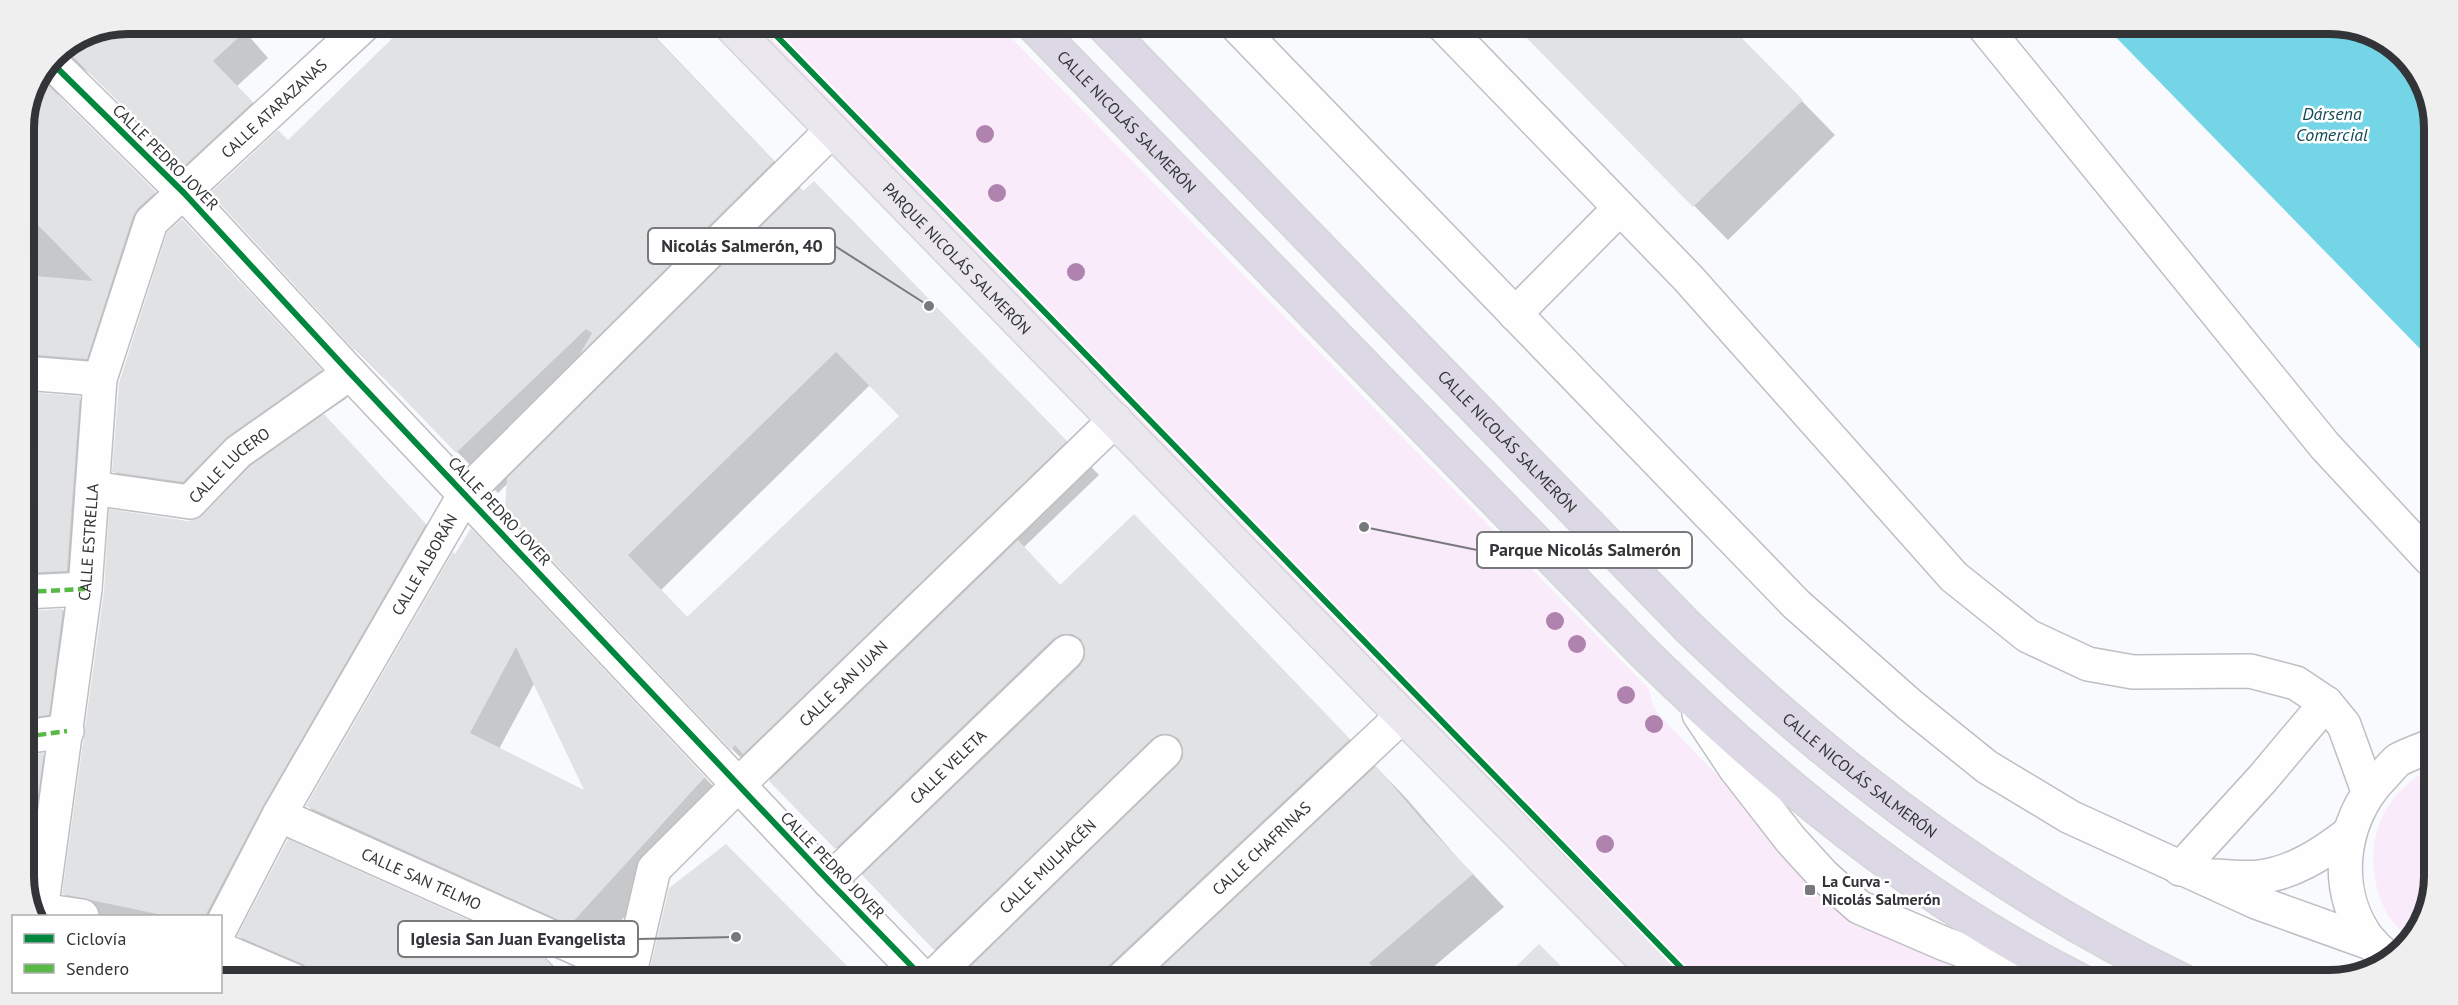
<svg xmlns="http://www.w3.org/2000/svg" width="2458" height="1005" viewBox="0 0 2458 1005" font-family="'PT Sans',sans-serif">
<style>
.green{fill:#faebfa}
.water{fill:#74d5e7}
.shadow{fill:#0003;fill-rule:evenodd}
.building{fill:#e0e2e4;fill-rule:evenodd}
.lines{fill:none;stroke-linecap:round;stroke-linejoin:round}
.minor-casing{stroke:#bebfc2;stroke-width:36}
.major-casing{stroke:#d4d5d6;stroke-width:36}
.highway-casing{stroke:#d4d5d6;stroke-width:36}
.minor{stroke:#fefeff;stroke-width:33}
.major{stroke:#ebe7ef;stroke-width:33}
.highway{stroke:#ddd8e5;stroke-width:33}
.quiet{stroke:#58b947;stroke-width:4.5;stroke-dasharray:9 4.5;stroke-linecap:butt}
.cycleway-casing{stroke:#fff;stroke-width:10}
.cycleway{stroke:#00873e;stroke-width:6}
.tree{fill:#b083af}
.poi-dot{fill:#78797c;stroke:#fff;stroke-width:2}
.labels{text-anchor:middle;dominant-baseline:central;stroke-width:5;stroke-linejoin:round;paint-order:stroke}
.street-label{font-size:16px;fill:#333437;stroke:#fff}
.poi-label{font-size:16px;font-weight:bold;fill:#333437;stroke:#fff;text-anchor:start}
.water-label{font-size:18px;font-style:italic;fill:#124b56;stroke:#fff}
.rim{fill:none;stroke:#333437;stroke-width:8}
.leader{fill:none;stroke:#78797c;stroke-width:2}
.callout-dot{fill:#78797c;stroke:#fff;stroke-width:2}
.callout{fill:#fff;stroke:#78797c;stroke-width:2}
.callout-label{font-size:18px;text-anchor:middle;font-weight:bold;fill:#333437}
</style>
<rect width="100%" height="100%" fill="#f9fafd"/>
<path class="green" d="M 749,24 L 998,24 L 1649,689 L 1653,706 L 1660,716 L 1783,843 L 2003,981 L 1681,981 L 1445,741 Z
M 2428,770 L 2426,916 L 2408,939 C 2400,930 2390,920 2385,910 C 2360,856 2375,799 2428,770 Z"/>
<path class="water" d="M 2103,24 L 2330,24 L 2369,32 L 2413,65 L 2434,122 L 2432,361 Z"/>
<path class="shadow" d="M 128,24 L 255,24 L 246,33 L 268,58 L 237,86 L 276,128 L 210,190 L 90,73 L 81,68 L 71,69 L 57,83 L 58,94 L 62,101 L 180,218 L 163,233 L 112,383 L 34,387 L 31,394 L 79,398 L 104,423 L 92,596 L 32,608 L 31,612 L 63,610 L 88,635 L 73,739 L 37,747 L 30,757 L 43,755 L 68,780 L 36,916 L 24,884 L 24,122 L 55,54 L 89,32 Z
M 409,24 L 643,24 L 804,192 L 848,216 L 1099,475 L 1023,548 L 1061,586 L 1166,549 L 1408,800 L 1455,855 L 1504,907 L 1417,981 L 966,981 L 769,778 L 765,782 L 732,749 L 508,483 L 498,493 L 355,349 L 288,142 ZM 870,385 L 901,416 L 688,618 L 661,590 Z
M 1515,24 L 1727,24 L 1835,135 L 1728,240 Z
M 182,221 L 347,398 L 322,415 L 450,550 L 220,916 L 87,916 L 64,894 L 187,522 L 197,521 L 210,508 L 141,498 L 114,471 Z
M 495,555 L 729,803 L 607,936 L 622,926 L 648,953 L 631,966 L 604,939 L 595,948 L 332,830 L 308,806 ZM 535,682 L 587,793 L 499,749 Z
M 288,841 L 543,955 L 561,973 L 600,981 L 308,981 L 267,963 L 239,936 Z
M 220,971 L 243,981 L 220,981 Z"/>
<path class="building" d="M 128,24 L 253,24 L 213,61 L 253,102 L 184,166 L 64,48 L 89,32 Z
M 407,24 L 642,24 L 774,161 L 580,354 L 592,333 L 586,329 L 456,453 L 356,349 L 354,350 L 210,193 L 278,130 L 288,140 Z
M 1513,24 L 1728,24 L 1803,100 L 1693,207 Z
M 43,80 L 156,192 L 138,208 L 133,216 L 87,359 L 24,354 L 24,275 L 93,281 L 24,211 L 24,122 Z
M 814,181 L 1067,441 L 743,754 L 735,745 L 731,750 L 505,510 L 507,478 L 800,188 L 803,191 ZM 836,352 L 899,416 L 687,617 L 628,555 Z
M 182,219 L 322,370 L 227,437 L 183,482 L 112,472 L 119,383 L 167,232 Z
M 24,392 L 80,396 L 67,571 L 24,573 Z
M 324,414 L 426,524 L 263,806 L 205,916 L 167,916 L 62,894 L 104,591 L 109,509 L 187,521 L 197,519 L 250,466 Z
M 1134,514 L 1350,739 L 1107,967 L 1102,975 L 1102,981 L 964,981 L 960,977 L 1178,765 L 1183,757 L 1183,748 L 1179,739 L 1170,734 L 1160,734 L 1152,739 L 934,950 L 862,875 L 1080,666 L 1085,657 L 1085,648 L 1081,639 L 1072,634 L 1062,634 L 1054,638 L 835,849 L 769,781 L 1018,540 L 1060,585 Z
M 471,528 L 705,777 L 570,925 L 306,806 L 453,552 L 455,554 ZM 516,647 L 584,790 L 470,733 Z
M 63,609 L 49,715 L 24,718 L 24,611 Z
M 44,753 L 25,887 L 24,755 Z
M 1376,766 L 1423,821 L 1473,874 L 1369,963 L 1388,981 L 1147,981 Z
M 288,839 L 544,954 L 542,955 L 558,973 L 569,965 L 604,981 L 313,981 L 310,970 L 303,964 L 237,936 Z
M 726,844 L 862,981 L 647,981 L 669,888 Z
M 1539,944 L 1576,981 L 1501,981 Z"/>
<g class="lines">
<g class="minor-casing">
<g id="minor">
<path d="M 1235,24 L 1796,604 L 1910,705 L 1987,767 L 2070,817 L 2256,902 L 2373,944"/>
<path d="M 1442,24 L 1688,278 L 1954,577 L 2028,636 L 2088,664 L 2133,672 L 2250,671 L 2296,683 L 2326,703 L 2344,725 L 2368,791"/>
<path d="M 1982,24 L 2325,446 L 2430,559"/>
<path d="M 51,62 L 184,193 L 350,373 L 829,881 L 926,981"/>
<path d="M 1515,314 L 1620,208"/>
<path d="M 24,373 L 100,379"/>
<path id="s1" d="M 92,488 L 190,502 L 238,452 L 350,373"/>
<path d="M 24,592 L 85,589"/>
<path d="M 1699,714 L 1735,768 L 1791,840 L 1823,875 L 1859,907 L 1945,944 L 2012,969 L 2056,981"/>
<path d="M 24,737 L 67,731"/>
<path id="s2" d="M 279,815 L 630,972"/>
<path d="M 2180,869 L 2263,778 L 2326,703"/>
<path d="M 2211,876 C 2227,876 2244,879 2259,877 C 2293,873 2322,854 2348,834"/>
<path id="s3" d="M 829,881 L 1067,652"/>
<path d="M 34,909 L 82,916"/>
<path id="s4" d="M 41,911 L 85,589 L 100,379 L 151,222 L 365,24"/>
<path id="s5" d="M 220,929 L 279,815 L 465,494 L 832,130"/>
<path d="M 220,949 L 295,981"/>
<path d="M 2391,960 C 2385,955 2378,950 2373,945 C 2331,896 2339,821 2382,777 C 2387,772 2392,765 2398,760 C 2407,755 2419,751 2428,747"/>
<path id="s6" d="M 628,981 L 654,869 L 739,784 L 1115,420"/>
<path id="s7" d="M 929,981 L 1165,752"/>
<path id="s8" d="M 1120,981 L 1402,716"/>
</g>
</g>
<g class="major-casing">
<g id="major">
<path id="s9" d="M 729,24 L 1382,695 L 1665,981"/>
</g>
</g>
<g class="highway-casing">
<g id="highway">
<path id="s10" d="M 1032,24 L 1643,652 C 1773,780 1917,899 2081,981"/>
<path id="s11" d="M 1102,24 L 1688,627 C 1834,768 1999,893 2183,981"/>
</g>
</g>
<use href="#minor" class="minor"/>
<use href="#major" class="major"/>
<use href="#highway" class="highway"/>
<path class="quiet" d="M 24,592 L 85,589
M 24,737 L 67,731"/>
<g class="cycleway-casing">
<path id="cycleway" d="M 765,24 L 1694,981
M 51,62 L 184,193 L 350,373 L 829,881 L 926,981"/>
</g>
<use href="#cycleway" class="cycleway"/>
</g>
<g class="tree">
<circle cx="985" cy="134" r="9"/>
<circle cx="997" cy="193" r="9"/>
<circle cx="1076" cy="272" r="9"/>
<circle cx="1555" cy="621" r="9"/>
<circle cx="1577" cy="644" r="9"/>
<circle cx="1626" cy="695" r="9"/>
<circle cx="1654" cy="724" r="9"/>
<circle cx="1605" cy="844" r="9"/>
</g>
<rect class="poi-dot" x="1804" y="884" width="12" height="12" rx="3"/>
<g class="labels">
<g class="street-label">
<text stroke="none"><textPath href="#s4" startOffset="868">CALLE ATARAZANAS</textPath></text>
<text stroke="none"><textPath href="#s10" startOffset="136">CALLE NICOLÁS SALMERÓN</textPath></text>
<text transform="translate(166 157) rotate(45)">CALLE PEDRO JOVER</text>
<text stroke="none"><textPath href="#s9" startOffset="327">PARQUE NICOLÁS SALMERÓN</textPath></text>
<text stroke="none"><textPath href="#s11" startOffset="582">CALLE NICOLÁS SALMERÓN</textPath></text>
<text stroke="none"><textPath href="#s1" startOffset="153">CALLE LUCERO</textPath></text>
<text transform="translate(500 511) rotate(47)">CALLE PEDRO JOVER</text>
<text stroke="none"><textPath href="#s4" startOffset="372">CALLE ESTRELLA</textPath></text>
<text stroke="none"><textPath href="#s5" startOffset="418">CALLE ALBORÁN</textPath></text>
<text stroke="none"><textPath href="#s6" startOffset="380">CALLE SAN JUAN</textPath></text>
<text stroke="none"><textPath href="#s3" startOffset="165">CALLE VELETA</textPath></text>
<text stroke="none"><textPath href="#s11" startOffset="1068">CALLE NICOLÁS SALMERÓN</textPath></text>
<text stroke="none"><textPath href="#s8" startOffset="194">CALLE CHAFRINAS</textPath></text>
<text transform="translate(833 865) rotate(46)">CALLE PEDRO JOVER</text>
<text stroke="none"><textPath href="#s7" startOffset="165">CALLE MULHACÉN</textPath></text>
<text stroke="none"><textPath href="#s2" startOffset="156">CALLE SAN TELMO</textPath></text>
</g>
<g class="poi-label">
<text x="1822" y="881">La Curva -<tspan x="1822" dy="18">Nicolás Salmerón</tspan></text>
</g>
<g class="water-label">
<text x="2332" y="113">Dársena<tspan x="2332" dy="21">Comercial</tspan></text>
</g>
</g>
<path d="M0 0H2458V1005H0ZM128 34H2330A94 94 0 0 1 2424 128V876A94 94 0 0 1 2330 970H128A94 94 0 0 1 34 876V128A94 94 0 0 1 128 34Z" fill="#efefef" fill-rule="evenodd"/>
<path class="rim" d="M128 34H2330A94 94 0 0 1 2424 128V876A94 94 0 0 1 2330 970H128A94 94 0 0 1 34 876V128A94 94 0 0 1 128 34Z"/>
<path class="leader" d="M929 306L835 246M1364 527L1477 550M736 937L638 939"/>
<g class="callout-dot">
<circle cx="929" cy="306" r="6"/>
<circle cx="1364" cy="527" r="6"/>
<circle cx="736" cy="937" r="6"/>
</g>
<g class="callout">
<rect x="648" y="228" width="187" height="36" rx="6"/>
<rect x="1477" y="532" width="215" height="36" rx="6"/>
<rect x="398" y="921" width="240" height="36" rx="6"/>
</g>
<g class="callout-label">
<text x="742" y="252">Nicolás Salmerón, 40</text>
<text x="1585" y="556">Parque Nicolás Salmerón</text>
<text x="518" y="945">Iglesia San Juan Evangelista</text>
</g>
<rect x="12" y="915" width="210" height="78" fill="#ffffff" stroke="#adaeaf" stroke-width="1.5"/>
<rect x="24" y="934" width="30" height="9" fill="#00873e" stroke="#adaeaf" stroke-width="1.5"/>
<text x="66" y="945" font-size="18" fill="#333437">Ciclovía</text>
<rect x="24" y="964" width="30" height="9" fill="#58b947" stroke="#adaeaf" stroke-width="1.5"/>
<text x="66" y="975" font-size="18" fill="#333437">Sendero</text>
</svg>
